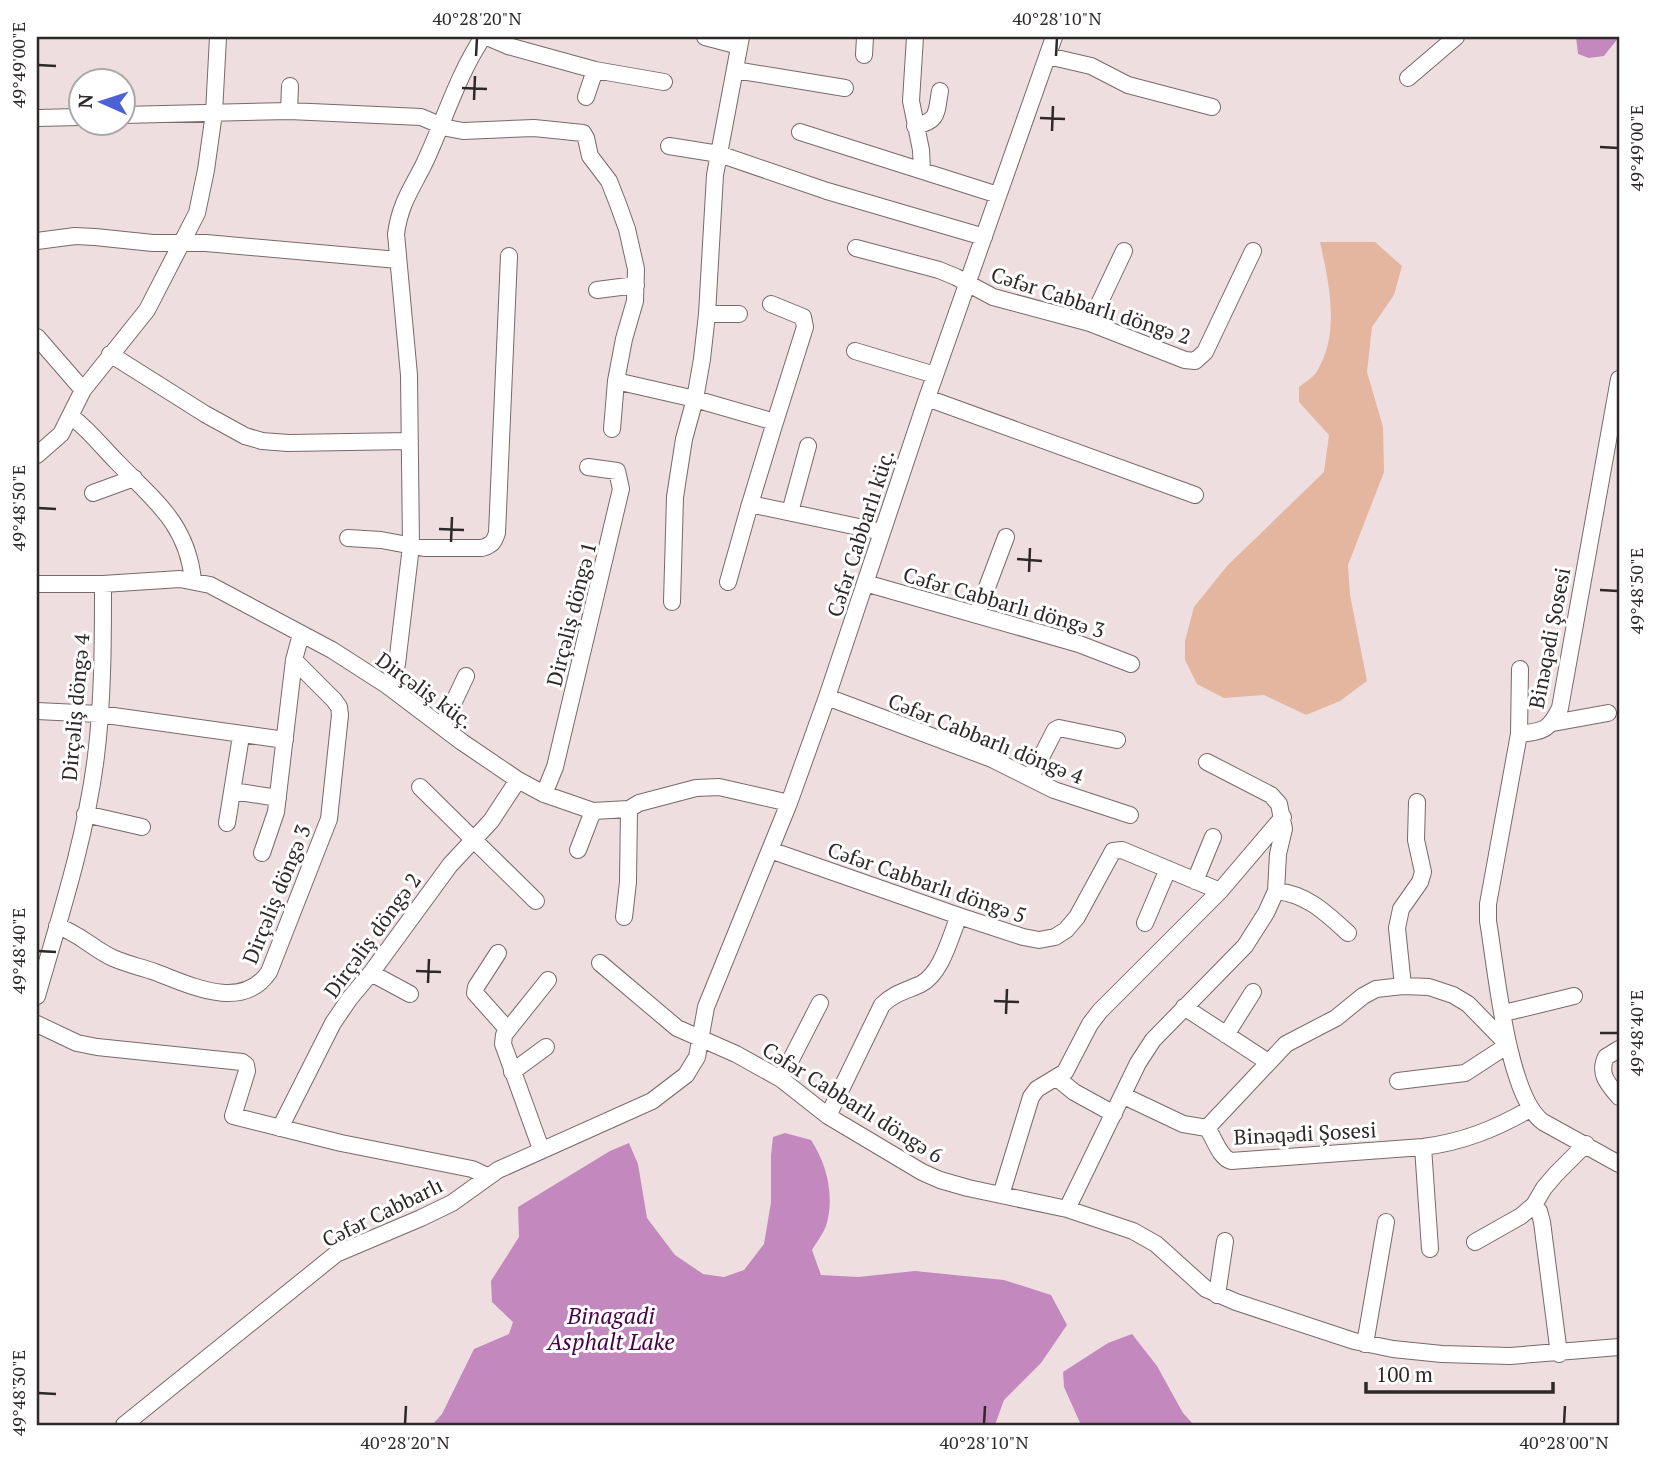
<svg xmlns="http://www.w3.org/2000/svg" width="1656" height="1462" viewBox="0 0 1656 1462" font-family="'PT Serif',serif">
<style>
.green{fill:#e4b59f}
.water{fill:#c389be}
.lines{fill:none;stroke-linecap:round;stroke-linejoin:round}
.minor-casing{stroke:#78696b;stroke-width:18}
.minor{stroke:#fff;stroke-width:16}
.ticks{fill:none;stroke:#2e2829;stroke-width:2.5}
.labels{text-anchor:middle;dominant-baseline:central;stroke-width:6;stroke-linejoin:round;paint-order:stroke}
.street-label{font-size:21px;fill:#2e2829;stroke:#fff}
.water-label{font-size:23px;font-style:italic;fill:#490148;stroke:#fff}
.neatline{fill:none;stroke:#2e2829;stroke-width:2.5}
.ticks-label{font-size:18px;text-anchor:middle;fill:#2e2829}
</style>
<rect width="100%" height="100%" fill="#efdee0"/>
<path class="green" d="M 1320,242 L 1375,242 L 1402,266 L 1394,295 L 1372,327 L 1367,372 L 1383,427 L 1384,472 L 1348,565 L 1350,595 L 1367,681 L 1340,701 L 1306,715 L 1264,695 L 1224,698 L 1197,684 L 1185,660 L 1185,641 L 1194,607 L 1227,566 L 1324,472 L 1329,435 L 1299,402 L 1299,387 C 1304,383 1312,378 1316,373 C 1341,334 1329,283 1320,242 Z"/>
<path class="water" d="M 1576,37 L 1619,37 L 1604,56 L 1589,58 L 1578,54 Z
M 785,1133 L 811,1140 C 827,1164 835,1197 826,1226 C 823,1234 816,1243 812,1250 L 821,1275 L 858,1277 L 915,1271 L 1004,1280 L 1051,1295 L 1067,1325 L 1041,1363 L 1004,1400 L 995,1425 L 432,1425 L 442,1414 L 474,1349 L 509,1334 L 513,1322 L 492,1302 L 491,1281 L 519,1237 L 518,1207 L 610,1151 L 629,1143 L 638,1164 L 647,1218 L 675,1255 L 703,1274 L 724,1277 L 744,1270 L 764,1244 L 771,1202 L 771,1155 L 773,1137 Z
M 1132,1334 L 1157,1366 L 1183,1413 L 1194,1425 L 1081,1425 L 1064,1387 L 1063,1372 L 1108,1343 Z"/>
<g class="lines">
<g class="minor-casing">
<path id="minor" d="M 487,37 L 508,46 L 595,70 L 664,82
M 705,37 L 739,46
M 915,37 L 911,101 L 921,150 L 922,170
M 864,55 L 865,37
M 1048,56 L 1091,66 L 1128,85 L 1212,107
M 735,70 L 845,88
M 1408,78 L 1456,37
M 586,97 L 595,70
M 289,111 L 290,86
M 122,115 L 289,111 L 421,117 L 447,128 L 463,131 L 534,128 L 583,133 L 586,138 L 590,156 L 609,181 L 618,204 L 627,229 L 636,269 L 635,301 L 624,339 L 616,381 L 695,399 L 775,422 L 750,504 L 882,532
M 37,118 L 80,117
M 915,126 C 939,121 936,113 940,91
M 800,132 L 998,195
M 669,146 L 719,154 L 827,191 L 984,237
M 37,241 L 75,236 L 95,237 L 153,243 L 206,243 L 398,260
M 856,248 L 939,270 L 956,277 L 993,297 L 1090,323 L 1185,360 L 1195,361 L 1205,352 L 1253,251
M 597,290 L 636,285
M 771,304 L 803,317 L 805,327 L 775,422
M 707,314 L 739,314
M 1090,323 L 1124,251
M 37,337 L 83,390
M 855,351 L 935,375
M 110,354 L 205,414 L 245,436 L 262,441 L 288,443 L 410,441
M 1619,379 L 1560,708 C 1549,731 1543,731 1519,734 L 1488,904 L 1488,921 C 1496,967 1507,1096 1543,1122 L 1619,1164
M 927,398 L 1195,495
M 72,417 C 90,431 102,447 118,463 C 155,501 187,524 193,580
M 612,429 L 616,381
M 37,455 L 61,434 L 83,390 L 147,310 L 197,213 L 206,170 L 214,113 L 218,37
M 93,493 L 134,478
M 790,512 L 808,446
M 348,538 L 381,540 L 424,548 L 482,548 C 492,545 494,542 497,533 L 509,256
M 728,582 L 750,504
M 865,583 L 1079,644 L 1131,664
M 37,584 L 103,584 L 180,579 L 210,585 L 332,650 L 388,686 L 462,742 L 518,780 L 544,794 L 593,811 L 629,809 L 639,803 L 696,788 L 719,787 L 789,803
M 672,602 L 675,497 L 684,439 L 695,399 L 702,359 L 707,314 L 715,175 L 741,37
M 977,614 L 1006,537
M 388,686 L 393,677 L 397,664 L 411,546 L 409,375 L 396,234 C 400,204 411,190 424,164 C 444,122 457,76 483,37
M 827,697 L 992,759 L 1054,790 L 1130,815
M 37,711 L 99,714 L 285,740
M 1553,723 L 1608,713
M 442,727 L 466,676
M 1519,734 L 1520,669
M 1031,777 L 1055,730 L 1059,728 L 1117,740
M 420,787 L 536,901
M 233,791 L 278,798
M 544,794 L 555,767 L 621,489 L 617,471 L 588,467
M 85,814 L 142,827
M 227,823 L 241,736
M 578,850 L 593,811
M 770,850 L 959,916 L 1023,937 L 1039,940 L 1055,937 L 1066,930 L 1077,917 L 1113,851 L 1122,850 L 1220,891 L 1100,1011 L 1090,1024 L 1065,1072 L 1037,1089 L 1031,1097 L 1001,1195
M 262,853 L 276,812 L 294,660 L 301,634
M 1195,881 L 1213,837
M 1220,891 L 1283,817
M 1276,891 C 1307,894 1326,913 1348,933
M 624,917 L 628,882 L 629,809
M 1145,923 L 1168,869
M 57,926 C 79,933 93,949 113,958 C 126,964 141,967 155,972 C 190,985 242,1012 269,972 L 329,819 L 340,715 L 339,707 L 334,700 L 294,660
M 498,953 L 476,987 L 475,993 L 508,1030
M 600,963 L 677,1028 L 736,1054 L 781,1079 L 828,1116 L 922,1172 L 940,1180 L 968,1188 L 1067,1209 L 1133,1231 L 1156,1244 L 1206,1289 L 1236,1302 L 1354,1341 L 1393,1349 L 1442,1354 L 1510,1356 L 1619,1347
M 371,973 L 410,994
M 1403,986 L 1397,928 L 1401,909 L 1420,882 L 1423,872 L 1416,840 L 1417,802
M 37,996 C 60,917 86,837 96,756 C 103,699 103,641 103,584
M 1184,1007 L 1268,1062
M 1504,1013 L 1574,996
M 37,1024 L 77,1043 L 97,1047 L 242,1062 L 246,1065 L 247,1071 L 233,1116 L 341,1143 L 472,1169 L 487,1176
M 1226,1035 L 1253,992
M 1619,1049 L 1606,1057 C 1598,1074 1608,1084 1619,1097
M 512,1072 L 546,1047
M 1057,1078 L 1074,1092 L 1114,1114
M 781,1079 L 820,1003
M 1124,1096 L 1183,1124 L 1207,1128 L 1286,1044 L 1336,1018 L 1363,996 L 1376,989 L 1403,986 L 1429,987 L 1453,995 L 1468,1004 L 1508,1045 L 1465,1073 L 1398,1081
M 828,1116 L 882,1005 C 894,993 906,991 921,984 C 942,973 950,937 959,916
M 280,1128 L 333,1023 L 350,998 L 371,973 L 450,865 L 491,821 L 518,780
M 1207,1128 C 1215,1139 1219,1157 1231,1161 L 1423,1147 C 1463,1142 1495,1129 1530,1109
M 1423,1147 L 1430,1249
M 541,1149 L 503,1044 L 504,1035 L 548,980
M 1534,1205 L 1539,1211 L 1542,1222 L 1559,1354
M 1067,1209 L 1138,1063 L 1153,1040 L 1245,946 L 1266,913 L 1276,891 L 1278,854 L 1284,829 L 1279,804 L 1271,795 L 1207,762
M 1475,1242 L 1521,1216 L 1534,1205 L 1544,1188 L 1556,1174 L 1586,1144
M 1217,1295 L 1225,1241
M 1365,1344 L 1386,1222
M 124,1425 L 336,1254 L 421,1218 L 452,1203 L 498,1170 L 652,1101 L 686,1075 L 697,1057 L 706,1007 L 789,803 L 827,697 L 927,398 L 1054,37"/>
</g>
<use href="#minor" class="minor"/>
</g>
<path class="ticks" d="M 476,56 L 477,38M 1056,56 L 1057,38M 38,65 L 56,66M 462,88 L 487,89M 474,100 L 475,76M 1040,118 L 1065,119M 1052,131 L 1053,106M 1600,147 L 1618,148M 38,508 L 56,509M 439,529 L 464,530M 451,542 L 452,517M 1017,559 L 1042,561M 1029,572 L 1030,548M 1600,590 L 1618,591M 38,951 L 56,952M 416,971 L 441,972M 428,983 L 429,959M 994,1001 L 1019,1002M 1006,1014 L 1007,989M 1600,1033 L 1618,1033M 38,1393 L 56,1394M 405,1424 L 406,1406M 984,1424 L 985,1406M 1564,1424 L 1565,1406"/>
<g class="labels">
<g class="street-label">
<text transform="translate(1091 305) rotate(18)">Cəfər Cabbarlı döngə 2</text>
<text transform="translate(860 533) rotate(-72)">Cəfər Cabbarlı küç.</text>
<text transform="translate(1004 602) rotate(16)">Cəfər Cabbarlı döngə 3</text>
<text transform="translate(571 614) rotate(-76)">Dirçəliş döngə 1</text>
<text transform="translate(1549 638) rotate(-79)">Binəqədi Şosesi</text>
<text transform="translate(425 690) rotate(36)">Dirçəliş küç.</text>
<text transform="translate(75 707) rotate(-85)">Dirçəliş döngə 4</text>
<text transform="translate(986 738) rotate(22)">Cəfər Cabbarlı döngə 4</text>
<text transform="translate(927 882) rotate(19)">Cəfər Cabbarlı döngə 5</text>
<text transform="translate(276 894) rotate(-68)">Dirçəliş döngə 3</text>
<text transform="translate(372 935) rotate(-54)">Dirçəliş döngə 2</text>
<text transform="translate(853 1102) rotate(32)">Cəfər Cabbarlı döngə 6</text>
<text transform="translate(1305 1133) rotate(-3)">Binəqədi Şosesi</text>
<text transform="translate(382 1212) rotate(-26)">Cəfər Cabbarlı</text>
</g>
<g class="water-label">
<text x="611" y="1315">Binagadi<tspan x="611" dy="26">Asphalt Lake</tspan></text>
</g>
</g>
<rect width="1656" height="1462" fill="none" stroke="#ffffff" stroke-width="77"/>
<g transform="translate(102 102) rotate(273)"><circle r="33" fill="#ffffff" stroke="#aba9a9" stroke-width="2"/>
<path d="M0-5L12 26L0 18L-12 26Z" fill="#4c61d6"/>
<text y="-10" font-size="19" font-weight="bold" text-anchor="middle" fill="#2e2829">N</text>
</g>
<path d="M1366 1382v10h187v-10" fill="none" stroke="#2e2829" stroke-width="3.5"/>
<text x="1376" y="1382" font-size="21" fill="#2e2829" stroke="#ffffff" stroke-width="5" paint-order="stroke">100 m</text>
<rect x="38" y="38" width="1580" height="1386" class="neatline"/>
<g class="ticks-label">
<text x="477" y="25">40°28'20"N</text>
<text x="1057" y="25">40°28'10"N</text>
<text transform="translate(19 65) rotate(-90)" y="6">49°49'00"E</text>
<text transform="translate(1637 148) rotate(-90)" y="6">49°49'00"E</text>
<text transform="translate(19 508) rotate(-90)" y="6">49°48'50"E</text>
<text transform="translate(1637 591) rotate(-90)" y="6">49°48'50"E</text>
<text transform="translate(19 951) rotate(-90)" y="6">49°48'40"E</text>
<text transform="translate(1637 1033) rotate(-90)" y="6">49°48'40"E</text>
<text transform="translate(19 1393) rotate(-90)" y="6">49°48'30"E</text>
<text x="405" y="1449">40°28'20"N</text>
<text x="984" y="1449">40°28'10"N</text>
<text x="1564" y="1449">40°28'00"N</text>
</g>
</svg>
